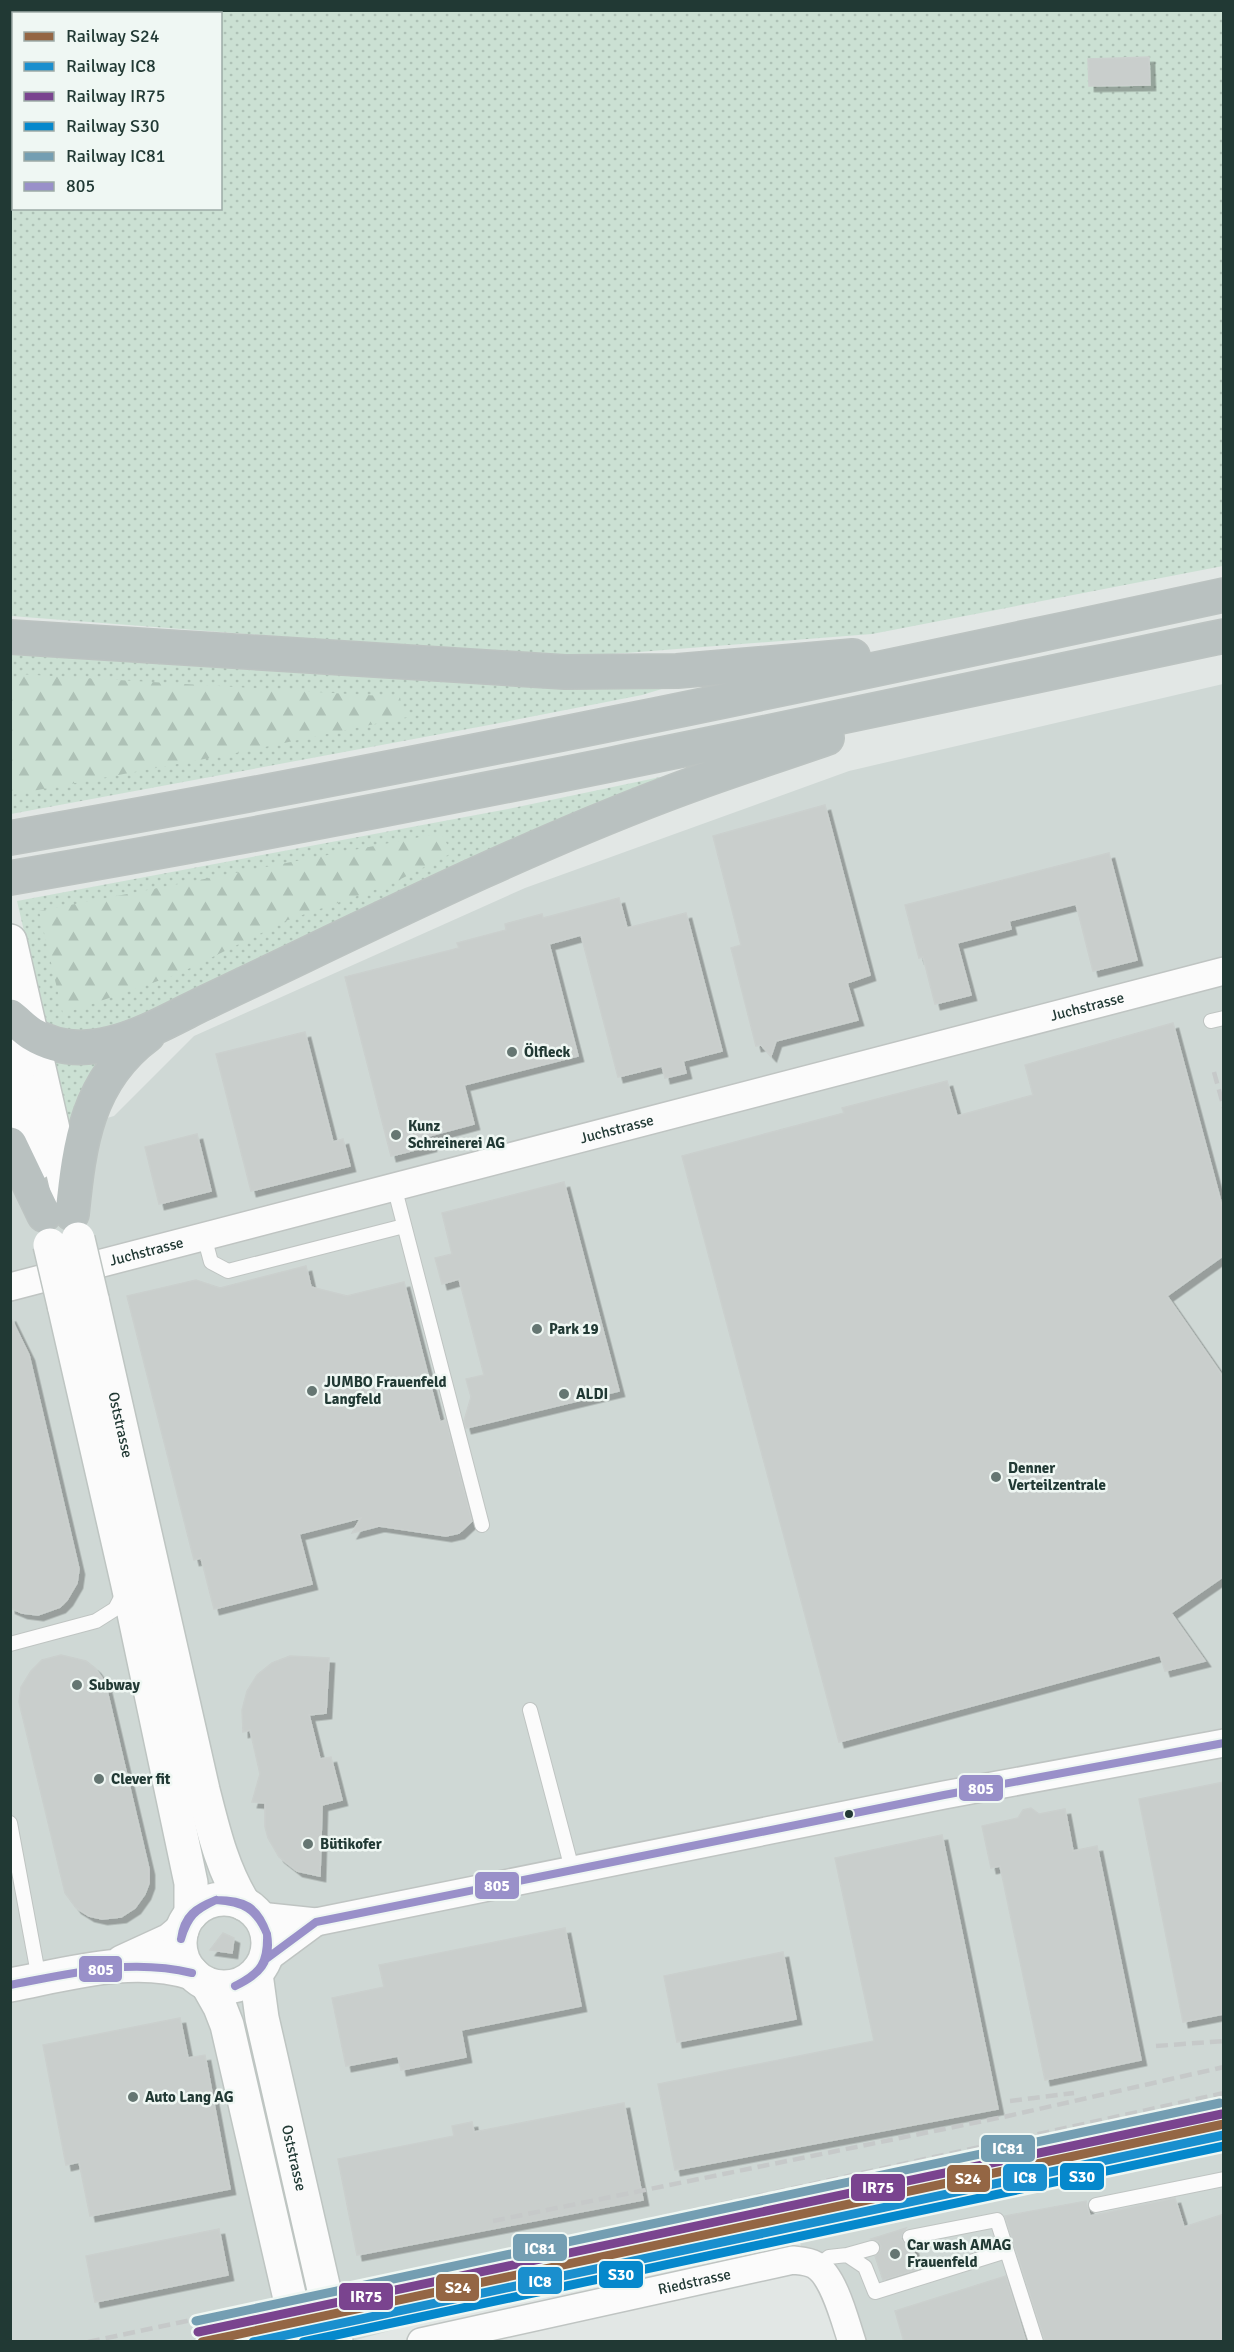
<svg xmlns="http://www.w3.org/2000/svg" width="1234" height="2352" viewBox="0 0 1234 2352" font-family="Signika,sans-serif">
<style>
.built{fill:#cfd8d5}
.grass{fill:url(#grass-dots);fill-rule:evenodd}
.forest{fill:url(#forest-firs)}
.building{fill:#c9cecc;stroke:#cbd0ce;stroke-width:1.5;filter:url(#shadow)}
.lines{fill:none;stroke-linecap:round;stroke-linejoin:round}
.service-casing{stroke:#bfc4c2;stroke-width:16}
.minor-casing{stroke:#bfc4c2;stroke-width:30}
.tertiary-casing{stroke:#bfc4c2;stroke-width:36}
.secondary-casing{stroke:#bec5c2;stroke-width:36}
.motorway-casing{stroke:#bcc3c1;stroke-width:36}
.service{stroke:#fbfbfb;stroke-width:14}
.minor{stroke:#fbfbfb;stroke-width:27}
.tertiary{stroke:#fbfbfb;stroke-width:33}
.secondary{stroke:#fbfbfb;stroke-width:33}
.motorway{stroke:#b9c1c0;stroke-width:33}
.rail{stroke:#c6c9c9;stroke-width:4.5;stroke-dasharray:12 6;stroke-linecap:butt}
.secondary-bridge-casing{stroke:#bec5c2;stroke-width:36;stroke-linecap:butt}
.secondary-bridge{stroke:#fbfbfb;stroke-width:33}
.bus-1-casing{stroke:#eff7f3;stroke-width:12}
.bus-1{stroke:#9990c9;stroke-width:8}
.rail-1-casing{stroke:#eff7f3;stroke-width:14}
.rail-2-casing{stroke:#eff7f3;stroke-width:14}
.rail-3-casing{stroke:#eff7f3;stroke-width:14}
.rail-4-casing{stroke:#eff7f3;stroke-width:14}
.rail-5-casing{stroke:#eff7f3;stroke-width:14}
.rail-1{stroke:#946644;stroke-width:9}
.rail-2{stroke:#1a8fce;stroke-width:9}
.rail-3{stroke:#7a448f;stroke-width:9}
.rail-4{stroke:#0588cc;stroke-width:9}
.rail-5{stroke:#749eb2;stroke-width:9}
.poi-dot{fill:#657672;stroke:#eff7f3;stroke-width:2}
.bus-dot{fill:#213934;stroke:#eff7f3;stroke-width:2}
.labels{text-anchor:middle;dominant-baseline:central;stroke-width:5;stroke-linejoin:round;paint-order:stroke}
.street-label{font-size:15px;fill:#213934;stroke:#eff7f3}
.poi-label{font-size:15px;font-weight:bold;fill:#213934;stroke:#eff7f3;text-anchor:start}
.line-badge{stroke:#eff7f3;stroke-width:2}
.badge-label{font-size:16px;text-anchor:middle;font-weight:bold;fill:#fff}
</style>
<defs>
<pattern id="grass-dots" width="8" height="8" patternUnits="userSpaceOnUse" patternTransform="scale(1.5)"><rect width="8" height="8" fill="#cbe0d3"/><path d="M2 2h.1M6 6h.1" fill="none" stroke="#aec1b6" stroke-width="1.8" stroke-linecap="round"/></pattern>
<pattern id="forest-firs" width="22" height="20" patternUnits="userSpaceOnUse" patternTransform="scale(1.5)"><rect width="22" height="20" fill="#cbe0d3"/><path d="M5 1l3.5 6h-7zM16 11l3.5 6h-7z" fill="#aec1b6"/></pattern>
<filter id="shadow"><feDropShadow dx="5.5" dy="5.5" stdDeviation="0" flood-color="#0004"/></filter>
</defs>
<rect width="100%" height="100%" fill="#e2e7e5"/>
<path class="built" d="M 1223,684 L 1223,2341 L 852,2341 L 805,2261 L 800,2243 L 411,2325 L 352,2341 L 11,2342 L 11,1145 L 114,1116 L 194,1036 L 525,888 L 849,771 Z"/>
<path class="grass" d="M 10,11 L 1223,11 L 1223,566 L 872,634 L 561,658 L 11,616 ZM 14,14 L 220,14 L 220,208 L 14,208 Z
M 11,653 L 675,685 L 642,695 L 489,725 L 11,814 Z
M 689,771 L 163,1008 L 97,1035 L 46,1026 L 17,901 L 508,809 Z
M 51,1055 L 104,1055 L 69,1128 Z"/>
<path class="forest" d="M 18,674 L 399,697 L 408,717 L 231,754 L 11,795 L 11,691 Z
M 441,833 L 452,853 L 389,885 L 288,920 L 178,974 L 63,1014 L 39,911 Z"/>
<path class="building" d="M 1149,57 L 1150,85 L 1089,86 L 1088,59 Z
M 825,805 L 870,975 L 847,983 L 858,1020 L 776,1041 L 771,1056 L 761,1045 L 756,1046 L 731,948 L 741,945 L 713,836 Z
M 1109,853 L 1137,960 L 1093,971 L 1076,904 L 1009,921 L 1011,929 L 957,943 L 971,995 L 935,1004 L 923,957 L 919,958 L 905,905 Z
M 619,898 L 627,928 L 686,913 L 722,1051 L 683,1061 L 686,1073 L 665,1078 L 662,1066 L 618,1077 L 581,935 L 549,944 L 578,1056 L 464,1085 L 474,1124 L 429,1136 L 431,1146 L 391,1156 L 345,977 L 459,948 L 457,943 L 506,930 L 505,924 L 542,914 L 543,918 Z
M 1173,1023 L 1224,1213 L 1224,1255 L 1167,1296 L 1224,1378 L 1224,1576 L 1171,1613 L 1205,1661 L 1165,1671 L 1160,1655 L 839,1742 L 682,1156 L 844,1113 L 842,1108 L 947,1081 L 957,1116 L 1033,1095 L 1025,1065 Z
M 305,1032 L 333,1142 L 343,1139 L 350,1166 L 251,1191 L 216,1054 Z
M 197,1134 L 211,1191 L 159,1204 L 145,1147 Z
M 564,1182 L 619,1391 L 466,1428 L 464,1421 L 471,1397 L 466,1379 L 484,1375 L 459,1279 L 442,1284 L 435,1258 L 452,1254 L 442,1213 Z
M 306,1266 L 311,1287 L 347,1296 L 404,1282 L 440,1422 L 446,1420 L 472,1521 L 459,1533 L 446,1536 L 379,1526 L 352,1533 L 361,1518 L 299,1534 L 312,1584 L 214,1609 L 201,1558 L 194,1560 L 127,1296 L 196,1280 L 220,1288 Z
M 10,1316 L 29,1355 L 79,1569 L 77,1583 L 67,1600 L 60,1607 L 38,1615 L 22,1613 L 10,1608 Z
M 61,1655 L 86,1661 L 95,1668 L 105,1682 L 149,1869 L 149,1883 L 145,1894 L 135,1908 L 121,1917 L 102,1919 L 89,1916 L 76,1908 L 65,1893 L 19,1702 L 21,1687 L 31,1671 L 42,1660 Z
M 290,1656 L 329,1658 L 326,1713 L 309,1715 L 320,1759 L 331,1757 L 342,1800 L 322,1805 L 320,1876 L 297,1871 L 279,1857 L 268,1838 L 265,1827 L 265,1803 L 252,1802 L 260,1774 L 250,1730 L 243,1732 L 242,1710 L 247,1691 L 257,1675 L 272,1663 Z
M 1224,1782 L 1224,2014 L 1183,2022 L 1139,1799 Z
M 1031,1808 L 1039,1814 L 1065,1809 L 1073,1851 L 1097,1846 L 1141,2060 L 1045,2080 L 1000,1866 L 991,1868 L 982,1826 L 1018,1818 L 1023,1810 Z
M 942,1835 L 998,2109 L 675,2170 L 658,2084 L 874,2041 L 835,1858 Z
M 565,1928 L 581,2006 L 461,2030 L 466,2057 L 401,2070 L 398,2056 L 346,2066 L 332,1998 L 384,1987 L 379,1965 Z
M 223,1933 L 234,1938 L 232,1953 L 210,1950 Z
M 783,1952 L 796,2019 L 677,2042 L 664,1976 Z
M 180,2018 L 188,2058 L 205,2055 L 230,2189 L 90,2216 L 79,2162 L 66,2165 L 43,2045 Z
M 624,2103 L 643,2200 L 357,2255 L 338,2159 L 454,2136 L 452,2126 L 472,2122 L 474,2132 Z
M 1175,2198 L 1184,2227 L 1224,2214 L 1224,2342 L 1045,2342 L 1005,2216 L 1086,2201 L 1090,2216 Z
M 906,2228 L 902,2234 L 901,2239 L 907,2245 L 912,2246 L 919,2269 L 883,2280 L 875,2256 L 880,2251 L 881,2246 L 878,2241 L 871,2239 Z
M 219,2229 L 228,2275 L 95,2302 L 86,2256 Z
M 1006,2276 L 1026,2342 L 904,2342 L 895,2311 Z"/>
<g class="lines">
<g class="service-casing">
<path id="service" d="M 1211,1021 L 1224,1018
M 394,1186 L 482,1525
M 204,1236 L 211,1262 L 228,1271 L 404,1226
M 10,1644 L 96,1621 L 115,1609 L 124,1592
M 530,1710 L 572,1869
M 10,1823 L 39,1979
M 1096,2205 L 1224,2179
M 910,2237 L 997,2220 L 1036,2342
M 847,2255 L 872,2248
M 818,2266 L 829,2257 L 847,2255 L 865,2267 L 875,2292 L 1006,2251"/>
</g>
<g class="minor-casing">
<g id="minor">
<path id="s1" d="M 10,1287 L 1224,971"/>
<path d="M 259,1916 L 316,1922 L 944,1795 L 1224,1743"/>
<path d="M 266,1959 L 316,1922"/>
<path id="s2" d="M 421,2342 L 793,2260 C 801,2261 808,2261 815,2265 C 834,2276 845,2321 852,2342"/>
</g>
</g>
<g class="tertiary-casing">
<path id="tertiary" d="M 122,1962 L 170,1940 L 182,1930
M 10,1985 C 68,1974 134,1954 192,1973"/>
</g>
<g class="secondary-casing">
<g id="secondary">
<path d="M 10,941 L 71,1208"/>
<path d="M 10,1048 L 37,1163"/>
<path id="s3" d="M 92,1299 L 203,1790 C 213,1829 222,1869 244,1904"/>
<path d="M 64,1305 L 128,1585 L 191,1883 L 191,1914"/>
<circle cx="224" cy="1943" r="44"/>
<path id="s4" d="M 256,1974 L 262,2018 L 336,2342"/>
<path d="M 207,1984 L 220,2007 L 227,2025 L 300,2342"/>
</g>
</g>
<g class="motorway-casing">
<path id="motorway" d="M 10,637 L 565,672 L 677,671 L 853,656
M 10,838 C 417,767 820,682 1224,595
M 10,878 C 417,808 820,722 1224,636
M 10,1016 C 18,1022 24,1029 32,1034 C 87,1068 150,1030 200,1005 C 353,933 506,855 664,795 C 718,774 773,757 827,738
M 10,1144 L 44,1215
M 72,1214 C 79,1144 87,1080 148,1035"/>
</g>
<use href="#service" class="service"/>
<use href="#minor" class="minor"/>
<use href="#tertiary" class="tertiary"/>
<use href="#secondary" class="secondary"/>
<use href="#motorway" class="motorway"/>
<path class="rail" d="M 1214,1072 L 1224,1108
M 1156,2046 L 1224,2041
M 1010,2101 L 1074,2093
M 493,2221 L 1008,2116 L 1224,2067
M 88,2342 L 350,2286 L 1224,2093"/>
<g class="secondary-bridge-casing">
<path id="secondary-bridge" d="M 78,1239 L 92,1299
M 50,1245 L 64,1305"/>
</g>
<use href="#secondary-bridge" class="secondary-bridge"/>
<g class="bus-1-casing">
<path id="bus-1" d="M 216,1900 C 243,1902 256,1908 267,1934
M 216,1900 C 244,1900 257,1906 267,1934
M 181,1939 C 184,1915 196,1908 216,1900
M 181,1939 C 188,1916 195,1910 216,1900
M 266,1959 L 316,1922 L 944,1795 L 1224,1743
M 10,1985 C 72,1973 130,1958 192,1973
M 235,1986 C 261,1973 268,1963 267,1934
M 235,1986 C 259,1975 272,1962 267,1934"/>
</g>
<use href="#bus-1" class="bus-1"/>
<g class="rail-1-casing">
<path id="rail-1" d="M 202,2342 L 1224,2124"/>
</g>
<g class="rail-2-casing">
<path id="rail-2" d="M 253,2342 L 1224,2135"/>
</g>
<g class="rail-3-casing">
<path id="rail-3" d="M 198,2332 L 1222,2114"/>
</g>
<g class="rail-4-casing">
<path id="rail-4" d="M 303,2342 L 1224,2146"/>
</g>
<g class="rail-5-casing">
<path id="rail-5" d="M 196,2321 L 1220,2103"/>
</g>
<use href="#rail-1" class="rail-1"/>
<use href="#rail-2" class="rail-2"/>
<use href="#rail-3" class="rail-3"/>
<use href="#rail-4" class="rail-4"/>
<use href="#rail-5" class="rail-5"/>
</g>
<g class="poi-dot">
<circle cx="512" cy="1052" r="6"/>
<circle cx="396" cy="1135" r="6"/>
<circle cx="537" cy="1329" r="6"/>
<circle cx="312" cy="1391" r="6"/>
<circle cx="564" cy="1394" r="6"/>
<circle cx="996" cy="1477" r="6"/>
<circle cx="77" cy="1685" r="6"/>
<circle cx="99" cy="1779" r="6"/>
<circle cx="308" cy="1844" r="6"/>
<circle cx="133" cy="2097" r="6"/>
<circle cx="895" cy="2254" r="6"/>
</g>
<circle class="bus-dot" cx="849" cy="1814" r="5"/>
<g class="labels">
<g class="street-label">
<text stroke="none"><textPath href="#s1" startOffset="1113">Juchstrasse</textPath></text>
<text stroke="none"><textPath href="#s1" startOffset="627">Juchstrasse</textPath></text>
<text stroke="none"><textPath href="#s1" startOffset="141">Juchstrasse</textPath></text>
<text stroke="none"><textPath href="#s3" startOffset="129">Oststrasse</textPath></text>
<text stroke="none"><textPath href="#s4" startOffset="188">Oststrasse</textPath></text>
<text stroke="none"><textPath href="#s2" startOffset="280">Riedstrasse</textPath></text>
</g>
<g class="poi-label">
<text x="524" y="1052">Ölfleck</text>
<text x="408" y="1126">Kunz<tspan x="408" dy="17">Schreinerei AG</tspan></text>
<text x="549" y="1329">Park 19</text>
<text x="324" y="1382">JUMBO Frauenfeld<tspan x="324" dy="17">Langfeld</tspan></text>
<text x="576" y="1394">ALDI</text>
<text x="1008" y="1468">Denner<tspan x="1008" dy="17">Verteilzentrale</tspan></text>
<text x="89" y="1685">Subway</text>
<text x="111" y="1779">Clever fit</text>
<text x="320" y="1844">Bütikofer</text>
<text x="145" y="2097">Auto Lang AG</text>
<text x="907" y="2245">Car wash AMAG<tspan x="907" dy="17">Frauenfeld</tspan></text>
</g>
</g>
<g class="line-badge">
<rect x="958" y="1774" width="46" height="28" rx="6" fill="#9990c9"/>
<rect x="474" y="1871" width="46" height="29" rx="6" fill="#9990c9"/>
<rect x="78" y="1955" width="45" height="28" rx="6" fill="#9990c9"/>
<rect x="980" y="2134" width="56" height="29" rx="6" fill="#749eb2"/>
<rect x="1059" y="2162" width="46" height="29" rx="6" fill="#0588cc"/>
<rect x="1002" y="2163" width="46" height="29" rx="6" fill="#1a8fce"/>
<rect x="946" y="2164" width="45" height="29" rx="6" fill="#946644"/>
<rect x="850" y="2173" width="56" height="29" rx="6" fill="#7a448f"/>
<rect x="512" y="2233" width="56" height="29" rx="6" fill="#749eb2"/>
<rect x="598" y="2260" width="46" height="29" rx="6" fill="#0588cc"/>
<rect x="517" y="2266" width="46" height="29" rx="6" fill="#1a8fce"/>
<rect x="435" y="2273" width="45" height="29" rx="6" fill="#946644"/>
<rect x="338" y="2282" width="56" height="29" rx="6" fill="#7a448f"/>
</g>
<g class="badge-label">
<text x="981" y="1794">805</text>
<text x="497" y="1891">805</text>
<text x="101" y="1975">805</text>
<text x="1008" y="2154">IC81</text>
<text x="1082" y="2182">S30</text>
<text x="1025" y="2183">IC8</text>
<text x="968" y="2184">S24</text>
<text x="878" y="2193">IR75</text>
<text x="540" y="2254">IC81</text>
<text x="621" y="2280">S30</text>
<text x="540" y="2287">IC8</text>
<text x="458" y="2293">S24</text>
<text x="366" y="2302">IR75</text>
</g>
<rect width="1234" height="2352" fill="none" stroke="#213934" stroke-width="24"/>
<rect x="12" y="12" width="210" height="198" fill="#eff7f3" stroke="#9daba7" stroke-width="1.5"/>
<rect x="24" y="32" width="30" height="9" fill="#946644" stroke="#9daba7" stroke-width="1.5"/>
<text x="66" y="42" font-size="18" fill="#213934">Railway S24</text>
<rect x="24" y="62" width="30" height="9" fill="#1a8fce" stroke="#9daba7" stroke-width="1.5"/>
<text x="66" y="72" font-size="18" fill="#213934">Railway IC8</text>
<rect x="24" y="92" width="30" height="9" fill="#7a448f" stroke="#9daba7" stroke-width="1.5"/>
<text x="66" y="102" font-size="18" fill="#213934">Railway IR75</text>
<rect x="24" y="122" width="30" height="9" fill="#0588cc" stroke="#9daba7" stroke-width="1.5"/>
<text x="66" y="132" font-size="18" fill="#213934">Railway S30</text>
<rect x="24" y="152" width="30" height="9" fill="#749eb2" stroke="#9daba7" stroke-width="1.5"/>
<text x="66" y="162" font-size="18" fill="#213934">Railway IC81</text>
<rect x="24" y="182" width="30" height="9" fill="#9990c9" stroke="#9daba7" stroke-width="1.5"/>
<text x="66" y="192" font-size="18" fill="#213934">805</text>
</svg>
